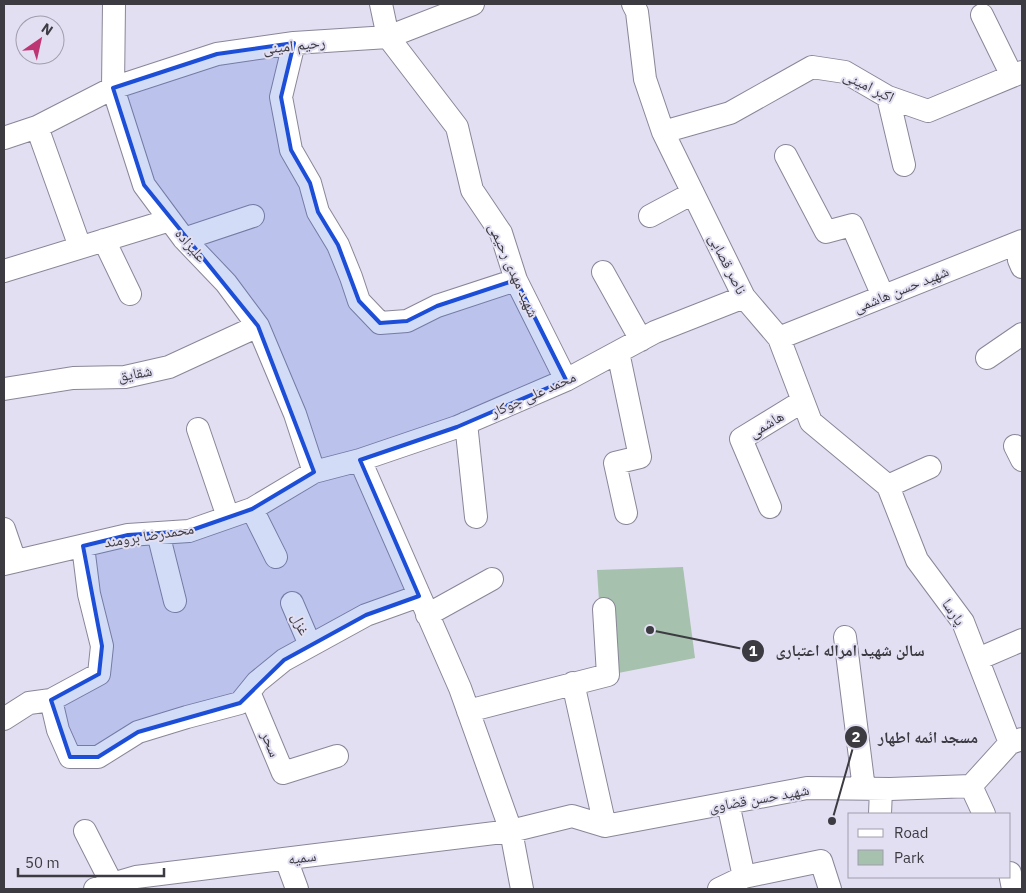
<svg xmlns="http://www.w3.org/2000/svg" width="1026" height="893" viewBox="0 0 1026 893" font-family="'IBM Plex Sans','Noto Naskh Arabic',sans-serif">
<style>
.green{fill:#a6c1ad}
.lines{fill:none;stroke-linecap:round;stroke-linejoin:round}
.minor-casing{stroke:#8a8698;stroke-width:24}
.minor{stroke:#fff;stroke-width:22}
.marked{fill:#1d4ed8;fill-opacity:0.2;stroke:#1d4ed8;stroke-width:4;stroke-linejoin:round}
.labels{text-anchor:middle;dominant-baseline:central;stroke-width:4;stroke-linejoin:round;paint-order:stroke}
.street-label{font-size:15px;fill:#3c3b42;stroke:#e3dff2}
.leader{fill:none;stroke:#3c3b42;stroke-width:2}
.callout-dot{fill:#3c3b42;stroke:#e3dff2;stroke-width:2}
.mark-label{font-size:15px;text-anchor:middle;font-weight:bold;fill:#fff}
.callout-label{font-size:16px;text-anchor:middle;font-weight:bold;fill:#3c3b42;stroke:#e3dff2;stroke-width:4;stroke-linejoin:round;paint-order:stroke}
</style>
<rect width="100%" height="100%" fill="#e3dff2"/>
<path class="green" d="M 683,567 L 695,658 L 608,675 L 599,601 L 597,570 Z"/>
<g class="lines">
<g class="minor-casing">
<path id="minor" d="M 114,4 L 113,88 L 144,185 L 184,239 L 226,283 L 258,326 L 295,414 L 314,472
M 381,4 L 388,37 L 457,127 L 472,190 L 501,233 L 516,280 L 566,380
M 633,4 L 637,12 L 645,79 L 663,132 L 744,297 L 779,338 L 811,422 L 888,486 L 917,560 L 963,622 L 1010,743
M 982,15 L 1012,76
M 294,43 L 281,97 L 291,150 L 310,183 L 318,212 L 338,245 L 351,277 L 359,301 L 380,323 L 407,321 L 437,306 L 516,280
M 888,97 L 904,165
M 37,127 L 80,247
M 663,132 L 730,113 L 812,67 L 845,72 L 888,97 L 928,111 L 1022,72
M 4,138 L 37,127 L 113,88 L 217,54 L 294,43 L 388,37 L 473,4
M 786,156 L 826,232 L 852,225 L 883,296
M 650,216 L 693,193
M 184,239 L 253,216
M 104,240 L 130,294
M 1022,256 L 1019,260 L 1022,267
M 4,271 L 170,220
M 603,272 L 641,340
M 779,338 L 1022,241
M 618,352 L 640,457 L 615,463 L 626,513
M 987,358 L 1022,334
M 4,389 L 73,378 L 125,377 L 169,367 L 258,326
M 466,423 L 476,517
M 198,429 L 228,517
M 1015,446 L 1022,460
M 360,460 L 460,688 L 511,831 L 522,889
M 888,486 L 930,467
M 770,507 L 741,439 L 803,401
M 252,509 L 276,557
M 4,529 L 15,561
M 158,533 L 175,601
M 4,564 L 128,535 L 189,531 L 252,509 L 314,472 L 360,460 L 457,427 L 566,380 L 655,332 L 744,297
M 292,603 L 310,645
M 427,615 L 492,579
M 845,637 L 864,789
M 978,659 L 1022,640
M 573,683 L 605,826
M 249,692 L 283,773 L 337,756
M 51,700 L 58,730 L 70,757 L 98,757 L 138,732 L 187,717 L 240,703 L 257,682 L 284,660 L 366,615 L 419,596
M 468,711 L 608,675 L 604,609
M 4,719 L 29,703 L 51,700 L 99,674 L 102,646 L 89,594 L 83,546
M 971,786 L 984,814
M 728,803 L 744,877 L 821,861 L 830,889
M 880,814 L 881,789
M 85,831 L 112,884
M 286,859 L 297,889
M 1010,873 L 1013,889
M 95,889 L 136,877 L 511,831 L 572,816 L 605,826 L 807,788 L 890,789 L 971,786 L 1010,743 L 1022,739
M 719,889 L 744,877"/>
</g>
<use href="#minor" class="minor"/>
</g>
<path class="marked" d="M 294,43 L 281,97 L 291,150 L 310,183 L 318,212 L 338,245 L 359,301 L 380,323 L 407,321 L 437,306 L 516,280 L 566,380 L 457,427 L 360,460 L 419,596 L 366,615 L 284,660 L 240,703 L 138,732 L 98,757 L 70,757 L 51,700 L 99,674 L 102,646 L 83,546 L 128,535 L 189,531 L 252,509 L 314,472 L 258,326 L 144,185 L 113,88 L 217,54 Z"/>
<g class="labels">
<g class="street-label">
<text transform="translate(294 45) rotate(-6)">رحیم امینی</text>
<text transform="translate(869 86) rotate(26)">اکبر امینی</text>
<text transform="translate(191 245) rotate(49)">علیزاده</text>
<text transform="translate(728 264) rotate(63)">ناصر قصابی</text>
<text transform="translate(514 270) rotate(66)">شهید مهدی رحیمی</text>
<text transform="translate(901 289) rotate(-22)">شهید حسن هاشمی</text>
<text transform="translate(135 373) rotate(-10)">شقایق</text>
<text transform="translate(533 394) rotate(-24)">محمد علی جوکار</text>
<text transform="translate(766 424) rotate(-31)">هاشمی</text>
<text transform="translate(149 535) rotate(-9)">محمدرضا برومند</text>
<text transform="translate(954 612) rotate(56)">پارسا</text>
<text transform="translate(301 624) rotate(67)">غزل</text>
<text transform="translate(271 744) rotate(68)">سحر</text>
<text transform="translate(759 798) rotate(-10)">شهید حسن قضاوی</text>
<text transform="translate(302 857) rotate(-7)">سمیه</text>
</g>
</g>
<path class="leader" d="M650 630L753 651M832 821L856 737"/>
<g class="callout-dot">
<circle cx="650" cy="630" r="5"/>
<circle cx="832" cy="821" r="5"/>
<circle cx="753" cy="651" r="12"/>
<circle cx="856" cy="737" r="12"/>
</g>
<g class="mark-label">
<text x="753" y="656">1</text>
<text x="856" y="742">2</text>
</g>
<g class="callout-label">
<text x="850" y="656">سالن شهید امراله اعتباری</text>
<text x="928" y="743">مسجد ائمه اطهار</text>
</g>
<rect width="1026" height="893" fill="none" stroke="#3c3b42" stroke-width="10"/>
<rect x="848" y="813" width="162" height="65" fill="#e3dff2" stroke="#a09dac"/>
<rect x="858" y="829" width="25" height="8" fill="#ffffff" stroke="#a09dac"/>
<text x="894" y="838" font-size="15" fill="#3c3b42">Road</text>
<rect x="858" y="850" width="25" height="15" fill="#a6c1ad" stroke="#a09dac"/>
<text x="894" y="863" font-size="15" fill="#3c3b42">Park</text>
<g transform="translate(40 40) rotate(34)"><circle r="24" fill="#e3dff2" stroke="#a09dac"/>
<path d="M0-4L9 19L0 12L-9 19Z" fill="#bd3573"/>
<text y="-8" font-size="14" font-weight="bold" text-anchor="middle" fill="#3c3b42">N</text>
</g>
<path d="M18 868v8h146v-8" fill="none" stroke="#3c3b42" stroke-width="2.5"/>
<text x="25" y="868" font-size="15" fill="#3c3b42" stroke="#e3dff2" stroke-width="4" paint-order="stroke">50 m</text>
</svg>
